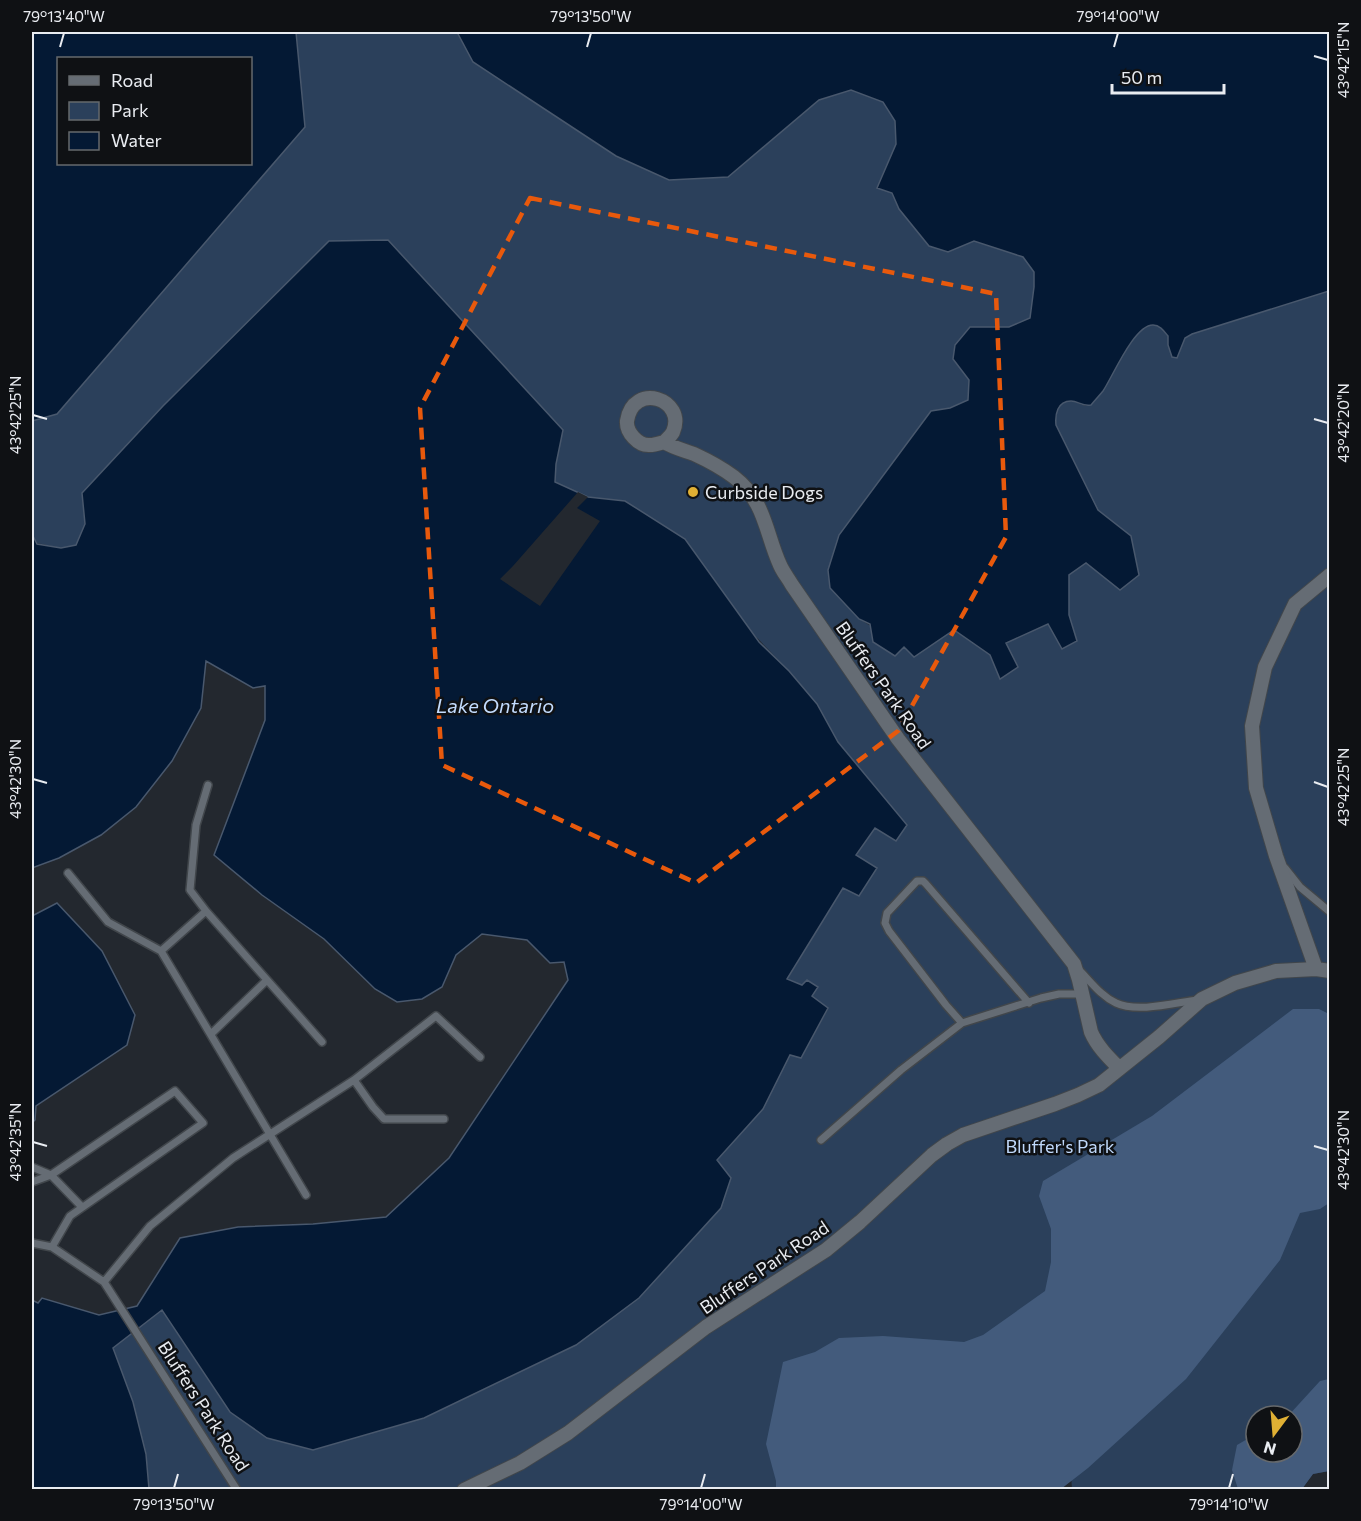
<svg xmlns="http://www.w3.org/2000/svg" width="1361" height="1521" viewBox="0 0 1361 1521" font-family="Commissioner,sans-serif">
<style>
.green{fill:#2b405b;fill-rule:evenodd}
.forest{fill:#435b7c}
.water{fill:#041934;stroke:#49586d;stroke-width:1.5;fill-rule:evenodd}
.pier{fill:#23282f}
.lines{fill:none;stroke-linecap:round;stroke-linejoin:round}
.service-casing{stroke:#41464b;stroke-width:10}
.minor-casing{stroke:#41464b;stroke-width:16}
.service{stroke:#656c74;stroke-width:7}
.minor{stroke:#656c74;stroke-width:14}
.marked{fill:none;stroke:#e8590c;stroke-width:4.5;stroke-dasharray:12 8;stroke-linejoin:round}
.ticks{fill:none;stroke:#e9ecf1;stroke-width:2}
.poi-dot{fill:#e0b034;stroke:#0f1114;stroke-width:2}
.labels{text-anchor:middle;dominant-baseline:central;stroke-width:5;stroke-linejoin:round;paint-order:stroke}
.poi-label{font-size:18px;fill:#e9ecf1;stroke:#0f1114;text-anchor:start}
.street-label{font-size:18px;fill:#e9ecf1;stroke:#0f1114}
.park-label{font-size:18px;fill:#c0d9fb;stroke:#0f1114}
.water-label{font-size:20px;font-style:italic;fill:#c3dcfe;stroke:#0f1114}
.neatline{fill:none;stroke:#e9ecf1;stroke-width:2}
.ticks-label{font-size:15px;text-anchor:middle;fill:#e9ecf1}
</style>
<rect width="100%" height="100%" fill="#23282f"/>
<path class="green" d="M 296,32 L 457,32 L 473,62 L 728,177 L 819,100 L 851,90 L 883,102 L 895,121 L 896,144 L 878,188 L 892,193 L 899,209 L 948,252 L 974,241 L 1023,257 L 1034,272 L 1034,287 L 1030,319 L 1010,328 L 970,327 L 955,345 L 953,359 L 969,380 L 968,400 L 950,408 L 931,411 L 839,535 L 828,570 L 859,619 L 904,646 L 914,657 L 954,630 L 990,655 L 1000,679 L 1018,667 L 1006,643 L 1069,615 L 1068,575 L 1086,563 L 1131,536 L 1098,510 L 1056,425 C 1055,415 1057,401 1071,401 C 1075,401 1081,405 1086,406 C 1091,401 1099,396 1103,390 C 1114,376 1133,325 1153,325 C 1160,326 1164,331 1168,336 L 1168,345 L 1177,358 L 1185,338 L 1191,334 L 1329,291 L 1329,1471 L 1313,1474 L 1302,1489 L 1072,1489 L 1067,1416 L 940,1489 L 149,1489 L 146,1454 L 133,1402 L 112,1348 L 162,1310 L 230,1412 L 313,1450 L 424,1418 L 576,1345 L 717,1160 L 763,1109 L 790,1055 L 801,1058 L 828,1009 L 812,996 L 817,987 L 807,981 L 803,985 L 787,980 L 843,888 L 860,895 L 876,868 L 856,856 L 875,827 L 907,825 L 838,742 L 817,704 L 789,671 L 625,501 L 588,497 L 555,482 L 556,464 L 329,241 L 163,406 L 82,493 L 85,524 L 76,545 L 61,548 L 37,543 L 32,534 L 32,421 L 57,414 L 305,127 ZM 1256,1416 L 1292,1416 L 1292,1452 L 1256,1452 Z"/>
<path class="forest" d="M 1293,1009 L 1319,1009 L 1329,1014 L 1330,1107 L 1327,1113 L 1330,1120 L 1329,1203 L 1320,1209 L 1300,1213 L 1280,1260 L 1186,1379 L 1088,1468 L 1061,1489 L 776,1489 L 776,1481 L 766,1444 L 783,1362 L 815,1352 L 839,1338 L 883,1336 L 964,1342 L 983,1335 L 1045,1291 L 1051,1262 L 1051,1229 L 1039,1196 L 1043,1181 L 1152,1116 Z
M 1329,1379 L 1329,1471 L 1313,1474 L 1302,1489 L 1238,1489 L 1232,1470 L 1237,1445 L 1256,1434 L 1256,1452 L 1292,1452 L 1292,1416 L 1288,1416 L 1320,1381 Z"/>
<path class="water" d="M 32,32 L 296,32 L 305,127 L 57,414 L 32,421 ZM 58,58 L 250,58 L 250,164 L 58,164 Z
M 457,32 L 1329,32 L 1329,291 L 1192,334 L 1185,338 L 1177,358 L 1172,357 L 1168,345 L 1168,336 C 1164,331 1160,325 1153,325 C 1134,325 1113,376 1103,391 C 1099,396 1095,400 1091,405 C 1083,407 1078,401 1071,401 C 1057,401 1055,415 1056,425 L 1098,510 L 1131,536 L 1139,575 L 1120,590 L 1086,563 L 1069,575 L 1069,615 L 1077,641 L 1062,649 L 1048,624 L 1006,643 L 1018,667 L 1000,679 L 990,655 L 954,630 L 914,657 L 904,647 L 895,656 L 873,642 L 870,624 L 859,619 L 830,588 L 828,570 L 839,535 L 931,411 L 950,408 L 968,400 L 969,380 L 953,359 L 955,345 L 970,327 L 1009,327 L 1030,318 L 1034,287 L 1034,272 L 1023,257 L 974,241 L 948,252 L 929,246 L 899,209 L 892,193 L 877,188 L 896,144 L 895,121 L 883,102 L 851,90 L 819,100 L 728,177 L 669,180 L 616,156 L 473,62 Z
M 388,240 L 563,430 L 556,464 L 555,482 L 588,497 L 625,501 L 685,539 L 759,642 L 789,671 L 817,704 L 838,742 L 907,825 L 896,841 L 875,828 L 856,855 L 877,868 L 859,896 L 843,888 L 787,979 L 802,985 L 807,980 L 818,987 L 812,996 L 828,1008 L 801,1058 L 790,1055 L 763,1109 L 717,1160 L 731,1178 L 721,1208 L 639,1298 L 576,1345 L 424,1418 L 313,1450 L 267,1438 L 230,1412 L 162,1310 L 113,1348 L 133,1402 L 146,1454 L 149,1489 L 32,1489 L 32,1300 L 38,1303 L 42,1298 L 99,1315 L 137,1306 L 180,1238 L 238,1227 L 313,1224 L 386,1217 L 449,1158 L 568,980 L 564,962 L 550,963 L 527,940 L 482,934 L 456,955 L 442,987 L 422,999 L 397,1002 L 375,989 L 324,939 L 262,895 L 214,855 L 265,720 L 265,686 L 253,688 L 206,661 L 201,708 L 172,761 L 136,807 L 101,835 L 59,858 L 32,868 L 32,534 L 37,544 L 61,548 L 76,545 L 85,524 L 82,493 L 163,406 L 329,241 Z
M 57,903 L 102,951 L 135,1015 L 127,1045 L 36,1106 L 35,1120 L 32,1123 L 32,916 Z"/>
<path class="pier" d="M 578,492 L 588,497 L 577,508 L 600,521 L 540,606 L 500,579 L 513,566 Z"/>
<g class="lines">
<g class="service-casing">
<path id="service" d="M 1285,868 L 1300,887 L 1330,912
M 68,873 L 108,922 L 161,951
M 206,911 L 190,890 L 196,825 L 208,785
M 1080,971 C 1091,982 1101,996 1116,1003 C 1137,1013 1174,1003 1197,1000
M 962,1023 L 946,1005 L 889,931 L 885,923 L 887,913 L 917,881 L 923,881 L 926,884 L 1029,1003
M 211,1034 L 267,980
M 354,1080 L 373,1107 L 384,1119 L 444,1119
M 821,1140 L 901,1070 L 962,1023 L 1041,998 L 1059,994 L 1082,994
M 32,1167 L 51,1175
M 32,1182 L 51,1175
M 306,1195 L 161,951 L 206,911 L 322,1042
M 32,1243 L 52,1247 L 104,1282 L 150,1226 L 233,1158 L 354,1080 L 436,1016 L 480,1057
M 52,1247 L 70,1216 L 203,1123 L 175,1091 L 51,1175 L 82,1207
M 104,1282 L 237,1490"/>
</g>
<g class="minor-casing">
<path id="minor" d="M 664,442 C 667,439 671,436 673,432 C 687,399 633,381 627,421 C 626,432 638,446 650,445 C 655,445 660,443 664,442 C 674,448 683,450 694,454 C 707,460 722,468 734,477 C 766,502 765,532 780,565 C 783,572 788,578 792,585 L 898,739 L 1074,964 L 1079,980 L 1091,1032 C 1097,1046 1108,1057 1119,1068
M 1316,969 L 1276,856 L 1256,788 L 1252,726 L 1265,667 L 1295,604 L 1330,575
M 464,1490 L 520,1463 L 568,1433 L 706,1327 L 826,1250 L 860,1222 L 932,1155 L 947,1144 L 963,1135 L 1055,1104 L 1078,1095 L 1099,1085 L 1159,1037 L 1202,999 L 1235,983 L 1276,971 L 1316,969 L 1330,971"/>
</g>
<use href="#service" class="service"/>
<use href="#minor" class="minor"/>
</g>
<path class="marked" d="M 530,198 L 996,294 L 1006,537 L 898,731 L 696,883 L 442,765 L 420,408 Z"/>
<path class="ticks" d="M 60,47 L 64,33M 587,47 L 591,33M 1114,47 L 1118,33M 1314,56 L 1328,60M 33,415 L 47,419M 1314,419 L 1328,423M 33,779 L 47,783M 1314,782 L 1328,787M 33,1142 L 47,1146M 1314,1146 L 1328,1150M 174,1488 L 178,1474M 701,1488 L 705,1474M 1229,1488 L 1233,1474"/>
<circle class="poi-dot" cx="693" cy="492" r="6"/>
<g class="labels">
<g class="poi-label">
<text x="705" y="492">Curbside Dogs</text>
</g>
<g class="street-label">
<text transform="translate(884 685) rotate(55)">Bluffers Park Road</text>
<text transform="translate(764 1267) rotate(-34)">Bluffers Park Road</text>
<text transform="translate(204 1406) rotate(57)">Bluffers Park Road</text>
</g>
<g class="park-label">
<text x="1060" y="1146">Bluffer's Park</text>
</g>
<g class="water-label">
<text x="495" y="705">Lake Ontario</text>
</g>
</g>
<rect width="1361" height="1521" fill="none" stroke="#0f1114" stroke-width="66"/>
<rect x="57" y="57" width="195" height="108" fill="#0f1114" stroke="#66696c" stroke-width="1.5"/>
<rect x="69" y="76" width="30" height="9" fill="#656c74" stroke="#66696c" stroke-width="1.5"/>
<text x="111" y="87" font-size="18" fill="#e9ecf1">Road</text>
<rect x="69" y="102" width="30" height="18" fill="#2b405b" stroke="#66696c" stroke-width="1.5"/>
<text x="111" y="117" font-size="18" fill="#e9ecf1">Park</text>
<rect x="69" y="132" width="30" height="18" fill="#041934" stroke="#66696c" stroke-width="1.5"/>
<text x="111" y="147" font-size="18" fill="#e9ecf1">Water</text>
<g transform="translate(1274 1434) rotate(196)"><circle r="28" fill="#0f1114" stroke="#66696c" stroke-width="1.5"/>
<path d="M0-4.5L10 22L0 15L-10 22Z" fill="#e0b034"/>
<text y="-9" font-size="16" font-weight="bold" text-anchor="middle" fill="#e9ecf1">N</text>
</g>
<path d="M1112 84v9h112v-9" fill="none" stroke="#e9ecf1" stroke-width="3"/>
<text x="1121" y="84" font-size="18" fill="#e9ecf1" stroke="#0f1114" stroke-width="4.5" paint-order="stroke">50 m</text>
<rect x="33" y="33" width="1295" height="1455" class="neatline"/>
<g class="ticks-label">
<text x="64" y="22">79°13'40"W</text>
<text x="591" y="22">79°13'50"W</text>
<text x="1118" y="22">79°14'00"W</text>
<text transform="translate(1344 60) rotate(-90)" y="5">43°42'15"N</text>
<text transform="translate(16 415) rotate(-90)" y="5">43°42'25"N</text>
<text transform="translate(1344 423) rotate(-90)" y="5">43°42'20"N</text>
<text transform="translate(16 779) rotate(-90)" y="5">43°42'30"N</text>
<text transform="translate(1344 787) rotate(-90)" y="5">43°42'25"N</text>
<text transform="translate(16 1142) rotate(-90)" y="5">43°42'35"N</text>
<text transform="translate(1344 1150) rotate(-90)" y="5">43°42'30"N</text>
<text x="174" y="1510">79°13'50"W</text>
<text x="701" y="1510">79°14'00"W</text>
<text x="1229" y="1510">79°14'10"W</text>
</g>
</svg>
